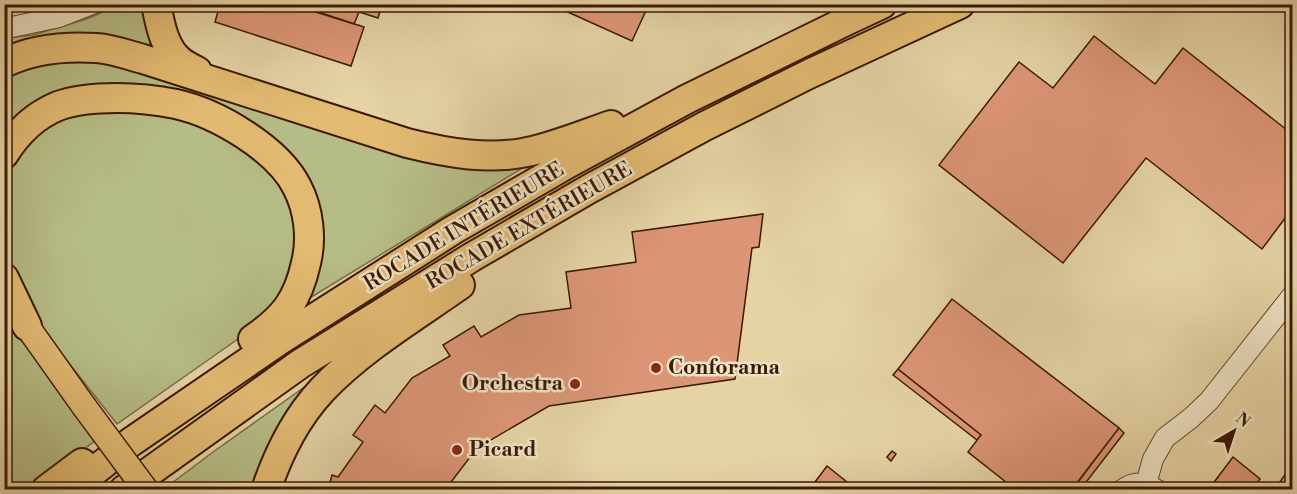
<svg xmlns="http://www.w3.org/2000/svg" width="1297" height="494" viewBox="0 0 1297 494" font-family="'Libre Bodoni',serif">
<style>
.green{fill:#b6bc85;stroke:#786b46;stroke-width:1.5}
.building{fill:#dc9675;stroke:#3b1a06;stroke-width:1.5}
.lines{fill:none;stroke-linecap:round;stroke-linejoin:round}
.minor-casing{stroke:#66482e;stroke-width:22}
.major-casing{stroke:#3b1a06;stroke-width:27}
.highway-casing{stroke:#3b1a06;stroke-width:32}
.minor{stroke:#eee2c4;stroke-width:20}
.major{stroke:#e2ba72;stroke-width:24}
.highway{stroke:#e2ba72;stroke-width:28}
.major-bridge-casing{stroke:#3b1a06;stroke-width:27;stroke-linecap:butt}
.major-bridge{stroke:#e2ba72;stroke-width:24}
.poi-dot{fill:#8f2418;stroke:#eee2c4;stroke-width:2}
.labels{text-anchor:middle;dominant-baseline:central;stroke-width:5;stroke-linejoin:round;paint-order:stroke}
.street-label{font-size:21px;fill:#3b1a06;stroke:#eee2c4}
.poi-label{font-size:21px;font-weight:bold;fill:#3b1a06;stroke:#eee2c4;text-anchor:start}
</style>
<rect width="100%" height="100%" fill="#e5d3a4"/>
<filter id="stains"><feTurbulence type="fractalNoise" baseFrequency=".00333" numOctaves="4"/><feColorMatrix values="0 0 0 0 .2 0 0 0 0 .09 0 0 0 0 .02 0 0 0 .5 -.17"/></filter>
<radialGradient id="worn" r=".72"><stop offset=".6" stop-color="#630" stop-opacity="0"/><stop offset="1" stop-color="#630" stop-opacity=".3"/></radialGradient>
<path class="green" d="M 151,4 L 171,61 L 5,59 L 5,38 L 33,35 L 89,18 L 118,5 Z
M 65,53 L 534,161 L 305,301 L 285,153 L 96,90 L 5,143 L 5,70 Z
M 92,110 L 169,112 L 247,146 L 294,198 L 300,235 L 290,289 L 255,327 L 117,424 L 45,333 L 24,295 L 6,256 L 5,245 L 4,187 L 6,176 L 30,139 L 55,122 Z
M 4,317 L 96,440 L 31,489 L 5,489 Z
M 358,349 L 261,489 L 165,490 L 164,489 L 213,452 Z"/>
<path class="building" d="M 220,4 L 294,4 L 364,27 L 351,66 L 215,22 Z
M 301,4 L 336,4 L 359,12 L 354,24 L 300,7 Z
M 336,4 L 358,4 L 356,11 Z
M 358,4 L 382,4 L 378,18 L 356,11 Z
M 550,4 L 649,4 L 632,41 Z
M 1094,36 L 1155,84 L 1183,48 L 1292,134 L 1292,209 L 1262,249 L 1146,158 L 1063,263 L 939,165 L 1019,62 L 1053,88 Z
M 763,214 L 759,247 L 752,248 L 735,379 L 549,406 L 477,448 L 445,490 L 328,490 L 332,475 L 338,477 L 363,442 L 353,435 L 375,405 L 385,413 L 412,378 L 450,356 L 443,345 L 474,326 L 481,337 L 519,315 L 571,308 L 566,272 L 636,262 L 632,232 Z
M 952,299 L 1119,428 L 1072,490 L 1050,490 L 1044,485 L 1040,490 L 1016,490 L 968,452 L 981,435 L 898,369 Z
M 898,369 L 981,435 L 977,440 L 893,375 Z
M 1119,428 L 1124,433 L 1080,490 L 1075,490 L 1073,488 Z
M 892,451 L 896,454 L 891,461 L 887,457 Z
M 1233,457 L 1260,479 L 1252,490 L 1218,490 L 1212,485 Z
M 1292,465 L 1292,490 L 1274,490 Z
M 827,466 L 857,490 L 809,490 Z"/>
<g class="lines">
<g class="minor-casing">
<path id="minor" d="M 4,27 L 12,27 L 59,17 L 92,4
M 1146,484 L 1153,459 L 1165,438 L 1191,418 L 1209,401 L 1292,296
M 1122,490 C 1134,481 1145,482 1157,490"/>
</g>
<g class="major-casing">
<path id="major" d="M 17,312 L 83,405"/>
</g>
<g class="highway-casing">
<path id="highway" d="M 156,4 C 160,24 164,48 180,61 C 185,65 191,68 197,71
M 4,63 C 32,49 66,46 97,48 C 112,49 128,55 143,59 L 407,143 C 447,153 491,161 532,151 C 558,145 585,134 611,125
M 4,154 C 17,133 36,115 58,106 C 77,99 97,98 117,98 C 137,98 156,100 176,104 C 217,113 278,149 297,187 C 309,210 312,239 306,263 C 298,300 284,318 253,339
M 4,278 L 27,326
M 46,490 L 82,463
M 70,490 L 131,442 L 280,340 L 453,230 L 569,163 L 687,99 L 846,21 L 882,4
M 124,490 L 300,364 L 472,257 L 589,189 L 705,126 L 809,74 L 960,4
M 266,490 C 278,454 296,418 322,390 C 361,349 413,318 460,285"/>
</g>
<use href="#minor" class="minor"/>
<use href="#major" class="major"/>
<use href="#highway" class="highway"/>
<g class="major-bridge-casing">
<path id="major-bridge" d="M 83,405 L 146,490"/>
</g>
<use href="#major-bridge" class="major-bridge"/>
</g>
<g class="poi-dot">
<circle cx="656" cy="368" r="6"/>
<circle cx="575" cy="384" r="6"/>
<circle cx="457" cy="450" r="6"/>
</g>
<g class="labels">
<g class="street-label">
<text transform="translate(529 226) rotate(-30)">ROCADE EXTÉRIEURE</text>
<text transform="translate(464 227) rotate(-31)">ROCADE INTÉRIEURE</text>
</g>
<g class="poi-label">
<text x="668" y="368">Conforama</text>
<text x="563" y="384" text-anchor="end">Orchestra</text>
<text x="469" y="450">Picard</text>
</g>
</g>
<rect width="1297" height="494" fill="none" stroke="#e5d3a4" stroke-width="24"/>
<rect x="6" y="6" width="1285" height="482" fill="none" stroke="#3b1a06" stroke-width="3"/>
<rect x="12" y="12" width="1273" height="470" fill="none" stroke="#3b1a06" stroke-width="1.5"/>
<g transform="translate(1234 431) rotate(39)" stroke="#eee2c4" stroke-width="4.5" paint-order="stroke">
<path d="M0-4.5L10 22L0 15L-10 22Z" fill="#3b1a06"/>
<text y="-9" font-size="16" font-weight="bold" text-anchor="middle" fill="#3b1a06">N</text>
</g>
<rect width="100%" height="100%" filter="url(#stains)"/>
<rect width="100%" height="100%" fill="url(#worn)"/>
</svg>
